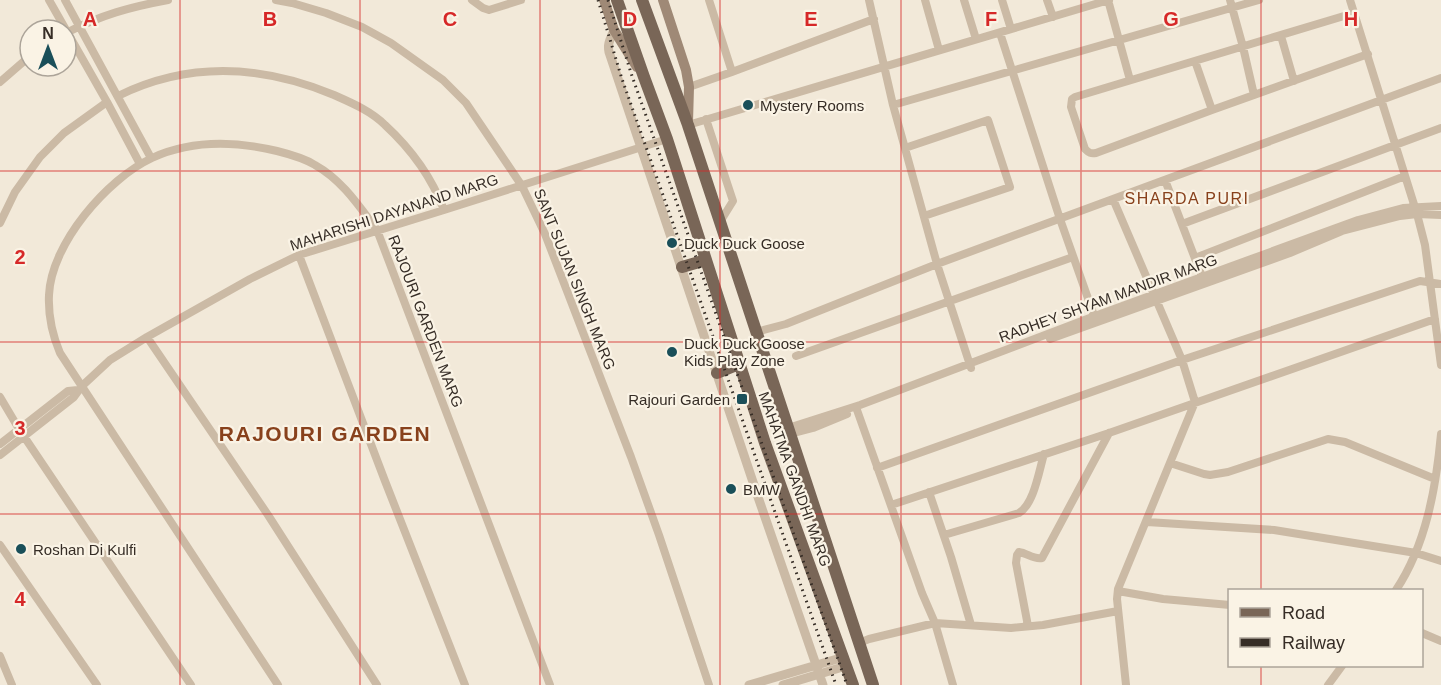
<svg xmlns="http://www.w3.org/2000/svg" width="1441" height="685" viewBox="0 0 1441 685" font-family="Arial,sans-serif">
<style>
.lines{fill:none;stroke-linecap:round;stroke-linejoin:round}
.minor{stroke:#cbbaa5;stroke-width:8}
.tertiary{stroke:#cbbaa5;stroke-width:9}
.secondary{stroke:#9f8976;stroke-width:10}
.primary{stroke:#796657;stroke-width:12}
.rail{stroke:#362d26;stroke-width:3;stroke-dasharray:1.5 4.5;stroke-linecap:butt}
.grid{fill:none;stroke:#d62828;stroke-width:1.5;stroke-opacity:0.55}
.poi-dot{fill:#1a4f59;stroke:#faf3e5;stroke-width:2}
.labels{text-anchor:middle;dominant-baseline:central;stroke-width:4.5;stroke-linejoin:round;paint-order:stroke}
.poi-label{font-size:15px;fill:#362d26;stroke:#faf3e5;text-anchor:start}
.street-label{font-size:15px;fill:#362d26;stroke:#faf3e5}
.neighbourhood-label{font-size:16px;letter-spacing:1.5px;fill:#88411c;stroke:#faf3e5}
.district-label{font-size:21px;font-weight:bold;letter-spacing:1.5px;fill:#88411c;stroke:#faf3e5}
.grid-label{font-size:20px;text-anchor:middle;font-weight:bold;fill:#d62828;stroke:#faf3e5;stroke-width:4.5;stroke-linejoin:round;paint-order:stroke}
</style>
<rect width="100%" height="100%" fill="#f2e9d9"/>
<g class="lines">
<path class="minor" d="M 49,0 L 107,102 L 140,164
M 65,0 L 151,158
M 276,0 L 292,3 L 326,13 L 362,27 L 391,43 L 443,80 L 466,103 L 522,186 L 545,234 L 631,457 L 659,535 L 709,685
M 472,0 L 483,8 L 489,10 L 521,0
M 709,0 L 732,72
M 869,0 L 893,105 L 1259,0
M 925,0 L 939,50
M 964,0 L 976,39
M 1002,0 L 1011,29
M 1047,0 L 1053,17
M 1108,0 L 1130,80
M 1230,0 L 1243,47 L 1254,95 L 1368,54
M 1350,0 L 1417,214 L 1425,245 L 1441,365
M 66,33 C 101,15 130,7 168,0
M 1000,33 L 1060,219 L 1096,321
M 1281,36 L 1294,81
M 1195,61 L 1212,110 L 1096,153 C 1091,154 1089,153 1085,149 L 1071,107 L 1072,99 L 1075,97 L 1354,13
M 0,82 L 30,56
M 689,87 L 732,72 L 874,19
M 118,96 C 189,61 262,65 334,95 C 352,103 371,111 385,125 C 410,148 432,178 444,210
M 893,105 L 937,264 L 971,368
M 1212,110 L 1254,95
M 706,119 L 733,201 L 720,222
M 688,125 L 1109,0
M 905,148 L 988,120 L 1010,187 L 924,216
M 1165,180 L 1204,282
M 1113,199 L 1182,360 L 1195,402 L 1118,589 L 1117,599 L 1126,685
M 0,223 L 15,192 L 40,157 L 64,133 L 107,102
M 1182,224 L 1441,128
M 299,255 L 385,481 L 465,685
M 1195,258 L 1405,176
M 756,332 L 786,324 L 937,264 L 1441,78
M 147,337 L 268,515 L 377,685
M 1050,339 L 1290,253 L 1342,231 L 1400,216 L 1417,214 L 1441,215
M 796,356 L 1073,257
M 0,397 L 19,429 L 191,685
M 857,410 L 922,593 L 935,623 L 953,685
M 788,428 L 860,405 L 1095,316 L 1358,220 L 1403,208 L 1441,206
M 790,434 L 813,428 L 847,414
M 0,444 L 68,391 L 78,390
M 0,455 L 74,397 L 82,386 L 110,360 L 147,337 L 250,279 L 299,255 L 444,210 L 667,139
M 1170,463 L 1204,474 L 1210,475 L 1228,472 L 1328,439 L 1345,442 L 1435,479
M 877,468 L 1182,360 L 1420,281 L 1441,284
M 929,492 L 951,557 L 971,625
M 891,505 L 1109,433 L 1435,319
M 1147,522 L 1274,530 L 1416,553 L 1441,561
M 944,535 L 1019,513 C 1034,504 1039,471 1044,454
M 0,545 L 97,685
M 1396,590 C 1426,545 1436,488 1441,434
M 1118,591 L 1163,599 L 1230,605
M 1028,626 L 1016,563 L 1017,555 L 1019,552 C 1027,553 1034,560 1042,558 L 1109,433
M 1422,633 L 1441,641
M 859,643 L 869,639 L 935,623 L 1011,628 L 1043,625 L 1118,611
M 0,656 L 12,685
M 278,685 L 60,353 C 52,334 48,316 49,295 C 51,244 107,179 152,158 C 191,140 235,141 277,151 C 289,154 304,158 315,165 C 342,180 359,206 377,230 L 550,685
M 1328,685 L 1342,666"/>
<path class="tertiary" d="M 614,30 C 611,38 607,43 609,52 L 758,497 L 823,685
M 749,685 L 844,657
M 783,685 L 846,666"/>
<path class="secondary" d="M 604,0 L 614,30 L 637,67
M 663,0 L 686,70 L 689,87 L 688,122"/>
<path class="primary" d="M 617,0 L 644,77 L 667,139 L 765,443 L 853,685
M 642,0 L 688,125 L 873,685
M 682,267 L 706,260
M 717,373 L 739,364"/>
<path class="rail" d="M 598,0 L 622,79 L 836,685
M 608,0 L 632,76 L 847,685"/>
</g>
<path class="grid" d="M 180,0 L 180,685M 360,0 L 360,685M 540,0 L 540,685M 720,0 L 720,685M 901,0 L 901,685M 1081,0 L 1081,685M 1261,0 L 1261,590M 0,171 L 1441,171M 0,342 L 1441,342M 0,514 L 1441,514M 1261,666 L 1261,685"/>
<g class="poi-dot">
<circle cx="748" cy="105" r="6"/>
<circle cx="672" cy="243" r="6"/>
<circle cx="672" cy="352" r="6"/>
<rect x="736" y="393" width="12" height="12" rx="3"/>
<circle cx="731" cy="489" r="6"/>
<circle cx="21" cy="549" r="6"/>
</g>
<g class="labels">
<g class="poi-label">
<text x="760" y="105">Mystery Rooms</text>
<text x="684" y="243">Duck Duck Goose</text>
<text x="684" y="343">Duck Duck Goose<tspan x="684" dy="17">Kids Play Zone</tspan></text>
<text x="730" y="399" text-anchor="end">Rajouri Garden</text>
<text x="743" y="489">BMW</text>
<text x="33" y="549">Roshan Di Kulfi</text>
</g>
<g class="street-label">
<text transform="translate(394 212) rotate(-18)">MAHARISHI DAYANAND MARG</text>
<text transform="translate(575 279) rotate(68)">SANT SUJAN SINGH MARG</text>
<text transform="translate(1108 298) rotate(-20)">RADHEY SHYAM MANDIR MARG</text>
<text transform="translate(426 321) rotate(69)">RAJOURI GARDEN MARG</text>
<text transform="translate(795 479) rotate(70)">MAHATMA GANDHI MARG</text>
</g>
<g class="neighbourhood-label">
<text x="1187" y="198">SHARDA PURI</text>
</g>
<g class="district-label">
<text x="325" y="433">RAJOURI GARDEN</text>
</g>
</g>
<g class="grid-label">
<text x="90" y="26">A</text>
<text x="270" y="26">B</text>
<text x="450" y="26">C</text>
<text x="630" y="26">D</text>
<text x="811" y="26">E</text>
<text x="991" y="26">F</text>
<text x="1171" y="26">G</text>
<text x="1351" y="26">H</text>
<text x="20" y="264">2</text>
<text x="20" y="435">3</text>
<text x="20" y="606">4</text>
</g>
<rect x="1228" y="589" width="195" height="78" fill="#faf3e5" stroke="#aca499" stroke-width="1.5"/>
<rect x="1240" y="608" width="30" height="9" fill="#796657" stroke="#aca499" stroke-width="1.5"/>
<text x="1282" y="619" font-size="18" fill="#362d26">Road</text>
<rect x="1240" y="638" width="30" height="9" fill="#362d26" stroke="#aca499" stroke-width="1.5"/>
<text x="1282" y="649" font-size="18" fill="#362d26">Railway</text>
<g transform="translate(48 48)"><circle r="28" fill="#faf3e5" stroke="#aca499" stroke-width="1.5"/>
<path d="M0-4.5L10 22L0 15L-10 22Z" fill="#1a4f59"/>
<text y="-9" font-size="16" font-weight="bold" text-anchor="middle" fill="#362d26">N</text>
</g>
</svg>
